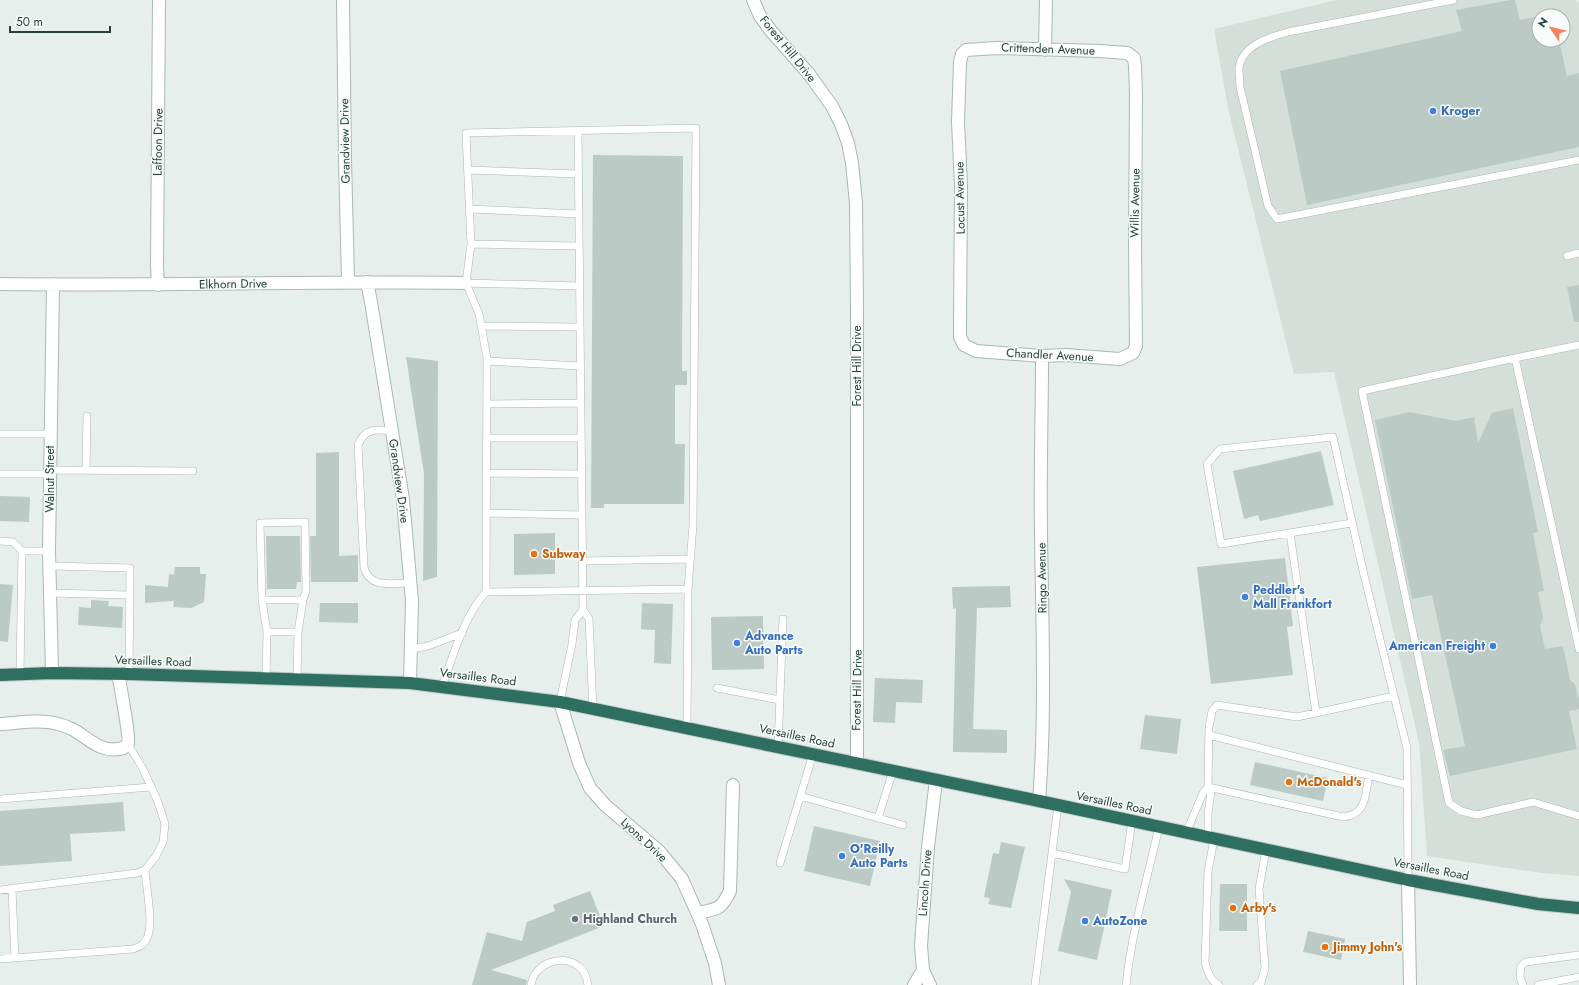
<svg xmlns="http://www.w3.org/2000/svg" width="1579" height="985" viewBox="0 0 1579 985" font-family="Jost,sans-serif">
<style>
.built{fill:#d4dfda;fill-rule:evenodd}
.building{fill:#bbcac4}
.lines{fill:none;stroke-linecap:round;stroke-linejoin:round}
.lane-casing{stroke:#a8b8b2;stroke-width:8}
.street-casing{stroke:#a8b8b2;stroke-width:14}
.highway-casing{stroke:#c2cac8;stroke-width:14}
.lane{stroke:#fff;stroke-width:7}
.street{stroke:#fff;stroke-width:12}
.highway{stroke:#2f6f62;stroke-width:12}
.shop-dot{fill:#3f7fe0;stroke:#f7fbf9;stroke-width:1.5}
.food-dot{fill:#e8710a;stroke:#f7fbf9;stroke-width:1.5}
.worship-dot{fill:#6b7280;stroke:#f7fbf9;stroke-width:1.5}
.labels{text-anchor:middle;dominant-baseline:central;stroke-width:3;stroke-linejoin:round;paint-order:stroke}
.street-label{font-size:12px;fill:#24423a;stroke:#f7fbf9}
.shop-label{font-size:12px;font-weight:bold;fill:#366cbe;stroke:#f7fbf9;text-anchor:start}
.food-label{font-size:12px;font-weight:bold;fill:#c56008;stroke:#f7fbf9;text-anchor:start}
.worship-label{font-size:12px;font-weight:bold;fill:#5b616d;stroke:#f7fbf9;text-anchor:start}
</style>
<rect width="100%" height="100%" fill="#e6efeb"/>
<path class="built" d="M 1336,0 L 1576,0 L 1579,3 L 1579,876 L 1542,873 L 1427,856 L 1419,743 L 1334,372 L 1294,374 L 1229,113 L 1214,29 ZM 1539,16 L 1563,16 L 1563,40 L 1539,40 Z"/>
<path class="building" d="M 1511,0 L 1515,0 L 1520,20 L 1539,16 L 1539,40 L 1559,40 L 1567,76 L 1579,73 L 1579,147 L 1307,205 L 1280,71 L 1462,31 L 1456,10 Z
M 593,155 L 683,156 L 682,371 L 687,371 L 687,385 L 675,385 L 675,444 L 685,444 L 684,504 L 604,504 L 604,508 L 591,508 Z
M 1579,285 L 1579,322 L 1574,322 L 1567,287 Z
M 406,357 L 438,361 L 437,577 L 423,581 L 424,474 Z
M 1513,408 L 1538,532 L 1533,533 L 1544,591 L 1538,592 L 1543,618 L 1540,626 L 1545,649 L 1563,646 L 1570,680 L 1575,684 L 1579,700 L 1579,709 L 1569,711 L 1577,749 L 1450,776 L 1443,750 L 1465,746 L 1432,595 L 1412,599 L 1375,420 L 1410,412 L 1456,421 L 1474,417 L 1478,443 L 1492,413 Z
M 1321,451 L 1334,505 L 1260,521 L 1258,515 L 1244,519 L 1233,471 Z
M 339,452 L 339,556 L 358,555 L 358,582 L 311,582 L 310,536 L 316,536 L 316,453 Z
M 0,496 L 30,497 L 29,522 L 0,521 Z
M 555,533 L 555,574 L 514,575 L 514,534 Z
M 266,536 L 300,536 L 301,582 L 297,582 L 296,589 L 267,589 Z
M 1285,558 L 1293,626 L 1287,627 L 1293,675 L 1211,684 L 1197,567 Z
M 175,567 L 200,567 L 200,574 L 206,574 L 204,602 L 191,608 L 173,607 L 174,601 L 145,603 L 145,585 L 168,587 L 169,574 L 174,575 Z
M 0,584 L 13,585 L 8,642 L 0,641 Z
M 1010,586 L 1011,607 L 977,608 L 973,729 L 1007,730 L 1007,753 L 953,752 L 956,608 L 953,609 L 952,587 Z
M 91,600 L 109,601 L 108,606 L 123,607 L 122,628 L 78,625 L 79,607 L 91,608 Z
M 320,603 L 358,603 L 358,623 L 319,622 Z
M 642,603 L 673,604 L 671,664 L 654,663 L 655,630 L 641,629 Z
M 763,616 L 764,669 L 712,670 L 711,617 Z
M 875,678 L 923,680 L 922,703 L 896,702 L 895,723 L 873,722 Z
M 1145,715 L 1181,719 L 1177,754 L 1140,749 Z
M 1255,762 L 1328,778 L 1323,801 L 1250,785 Z
M 123,802 L 125,831 L 70,834 L 72,861 L 0,866 L 0,811 Z
M 814,826 L 880,841 L 870,886 L 804,871 Z
M 1001,842 L 1025,847 L 1011,908 L 988,904 L 990,898 L 984,897 L 993,853 L 999,854 Z
M 1064,879 L 1112,890 L 1097,960 L 1058,951 L 1071,892 Z
M 1220,884 L 1247,884 L 1247,931 L 1219,931 Z
M 590,891 L 604,926 L 491,970 L 527,980 L 526,985 L 472,985 L 487,932 L 522,941 L 527,922 L 555,911 L 553,905 Z
M 1308,931 L 1345,939 L 1341,960 L 1303,952 Z"/>
<g class="lines">
<g class="lane-casing">
<path id="lane" d="M 1453,0 L 1288,32 C 1270,37 1242,45 1239,68 C 1239,74 1240,81 1240,87 L 1268,206 L 1277,219 L 1579,160
M 578,131 L 583,610 L 589,619 L 593,709
M 468,170 L 578,174
M 469,209 L 579,214
M 471,244 L 579,246
M 1567,256 L 1579,253
M 466,283 L 579,286
M 482,326 L 580,327
M 1579,345 L 1515,358 L 1579,649
M 1515,358 L 1362,391 L 1449,803 L 1461,811 L 1477,815 L 1533,802 L 1579,816
M 487,361 L 580,366
M 487,404 L 581,403
M 392,431 C 376,429 365,428 358,445 L 364,567 C 369,589 392,583 410,583
M 0,434 L 51,434
M 487,438 L 581,438
M 50,470 L 193,471
M 86,470 L 87,416
M 487,473 L 581,474
M 0,474 L 50,474
M 487,513 L 582,515
M 1352,523 L 1221,544 L 1207,464 L 1220,449 L 1333,437 L 1364,575 L 1407,748 L 1408,880
M 1290,533 L 1316,713
M 0,541 L 13,542 L 22,551 L 49,551
M 582,561 L 690,559
M 51,566 L 130,568 L 129,674
M 486,592 L 487,358 L 479,314 L 466,283 L 471,244 L 466,133 L 696,128 L 693,525 L 688,589
M 51,593 L 129,595
M 262,600 L 260,523 L 305,522 L 306,591 L 303,600
M 267,632 L 262,600 L 303,600 L 298,632
M 411,649 L 428,646 L 462,633
M 20,674 L 22,551
M 266,678 L 267,632 L 298,632 L 297,679
M 442,687 C 452,658 465,614 486,592 L 688,589 L 687,728
M 717,688 L 780,700
M 560,702 L 572,644 L 575,620 L 583,610
M 1209,735 L 1407,785
M 778,747 L 783,619
M 1208,787 L 1343,817 C 1367,815 1365,795 1369,775
M 1208,787 L 1211,792 L 1208,814 L 1208,837
M 800,796 L 903,825
M 0,799 L 151,787
M 1058,805 L 1052,853 L 1125,869 L 1132,821
M 878,818 L 893,771
M 1186,833 L 1203,793 L 1208,787 L 1209,727 L 1212,711 L 1217,705 L 1297,717 L 1394,696
M 1214,839 L 1208,872 L 1205,962 C 1207,971 1210,981 1219,985
M 780,863 L 813,754
M 12,889 L 15,958
M 0,890 L 137,873 L 145,870 L 156,856 L 163,842 L 165,824 L 158,802 L 143,769 L 128,744
M 0,959 L 133,949 C 139,947 144,945 147,938 C 154,924 146,887 145,870
M 531,985 C 534,964 561,953 578,966 C 584,970 587,978 588,985
M 1035,985 L 1052,853
M 1126,985 C 1132,931 1147,879 1159,827
M 1257,985 L 1261,983 L 1265,968 L 1259,889 L 1266,850
M 1523,985 L 1520,977 L 1521,966 L 1526,962 L 1579,955
M 1538,985 L 1579,977"/>
</g>
<g class="street-casing">
<path id="street" d="M 343,0 L 345,159 L 348,281
M 753,0 L 760,16 L 771,31 L 809,74 L 832,106 L 841,124 L 848,143 L 852,163 L 856,203 L 857,309 L 857,762
M 997,48 L 1100,51 L 1127,53 L 1134,58 L 1135,66 L 1136,94 L 1135,244 L 1136,346 L 1133,353 L 1120,359 L 1066,355 L 1042,356 L 976,351 L 964,345 L 960,337 L 960,328 L 961,186 L 958,122 L 960,62 L 962,54 L 966,50 Z
M 1045,50 L 1046,0
M 367,282 L 371,302 L 403,499 L 412,601 L 410,683
M 0,284 C 155,286 311,281 466,283
M 158,285 L 157,267 L 159,0
M 52,673 L 49,551 L 53,284
M 560,702 L 579,763 L 590,788 L 605,805 L 659,851 L 682,879 L 702,924 L 715,963 L 719,985
M 0,724 C 19,723 40,719 58,724 C 63,725 68,727 72,729 C 87,737 99,752 118,749 C 122,749 126,747 128,743 C 130,738 120,684 118,674
M 1039,801 C 1046,711 1042,621 1041,531 C 1040,473 1042,414 1042,356
M 1408,880 L 1410,985
M 698,913 C 717,909 721,910 730,891 L 733,785
M 914,985 L 923,970
M 930,985 L 923,970 L 921,946 L 928,847 L 936,780"/>
</g>
<g class="highway-casing">
<path id="highway" d="M 0,675 L 52,673 L 129,674 L 410,683 L 560,702 L 1039,801 L 1408,880 L 1538,904 L 1579,908"/>
</g>
<use href="#lane" class="lane"/>
<use href="#street" class="street"/>
<use href="#highway" class="highway"/>
</g>
<g class="shop-dot">
<circle cx="1433" cy="111" r="4"/>
<circle cx="1245" cy="597" r="4"/>
<circle cx="737" cy="643" r="4"/>
<circle cx="1493" cy="646" r="4"/>
<circle cx="842" cy="856" r="4"/>
<circle cx="1085" cy="921" r="4"/>
</g>
<g class="food-dot">
<circle cx="534" cy="554" r="4"/>
<circle cx="1289" cy="782" r="4"/>
<circle cx="1233" cy="908" r="4"/>
<circle cx="1325" cy="947" r="4"/>
</g>
<circle class="worship-dot" cx="575" cy="919" r="4"/>
<g class="labels">
<g class="street-label">
<text transform="translate(788 49) rotate(51)">Forest Hill Drive</text>
<text transform="translate(1048 49) rotate(2)">Crittenden Avenue</text>
<text transform="translate(345 141) rotate(-91)">Grandview Drive</text>
<text transform="translate(158 142) rotate(-89)">Laffoon Drive</text>
<text transform="translate(960 198) rotate(-91)">Locust Avenue</text>
<text transform="translate(1135 203) rotate(-89)">Willis Avenue</text>
<text transform="translate(233 284) rotate(-1)">Elkhorn Drive</text>
<text transform="translate(1050 355) rotate(3)">Chandler Avenue</text>
<text transform="translate(857 366) rotate(-90)">Forest Hill Drive</text>
<text transform="translate(50 479) rotate(-90)">Walnut Street</text>
<text transform="translate(399 481) rotate(82)">Grandview Drive</text>
<text transform="translate(1042 578) rotate(-91)">Ringo Avenue</text>
<text transform="translate(153 661) rotate(2)">Versailles Road</text>
<text transform="translate(478 677) rotate(7)">Versailles Road</text>
<text transform="translate(857 690) rotate(-89)">Forest Hill Drive</text>
<text transform="translate(797 736) rotate(12)">Versailles Road</text>
<text transform="translate(1114 803) rotate(12)">Versailles Road</text>
<text transform="translate(644 840) rotate(43)">Lyons Drive</text>
<text transform="translate(1431 869) rotate(11)">Versailles Road</text>
<text transform="translate(925 883) rotate(-86)">Lincoln Drive</text>
</g>
<g class="shop-label">
<text x="1441" y="111">Kroger</text>
<text x="1253" y="590">Peddler's<tspan x="1253" dy="14">Mall Frankfort</tspan></text>
<text x="745" y="636">Advance<tspan x="745" dy="14">Auto Parts</tspan></text>
<text x="1485" y="646" text-anchor="end">American Freight</text>
<text x="850" y="849">O'Reilly<tspan x="850" dy="14">Auto Parts</tspan></text>
<text x="1093" y="921">AutoZone</text>
</g>
<g class="food-label">
<text x="542" y="554">Subway</text>
<text x="1297" y="782">McDonald's</text>
<text x="1241" y="908">Arby's</text>
<text x="1333" y="947">Jimmy John's</text>
</g>
<g class="worship-label">
<text x="583" y="919">Highland Church</text>
</g>
</g>
<g transform="translate(1551 28) rotate(305)"><circle r="19" fill="#f7fbf9" stroke="#a3b1ad"/>
<path d="M0-3L7 15L0 10L-7 15Z" fill="#f4845f"/>
<text y="-6" font-size="11" font-weight="bold" text-anchor="middle" fill="#24423a">N</text>
</g>
<path d="M10 26v6h100v-6" fill="none" stroke="#24423a" stroke-width="2"/>
<text x="16" y="26" font-size="12" fill="#24423a" stroke="#f7fbf9" stroke-width="3" paint-order="stroke">50 m</text>
</svg>
